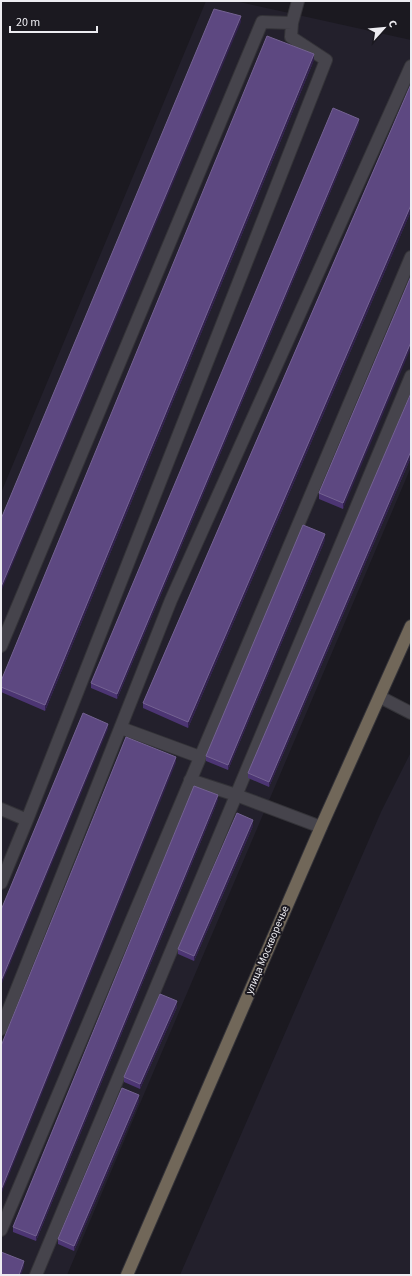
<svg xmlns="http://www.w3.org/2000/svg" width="412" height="1276" viewBox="0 0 412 1276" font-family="'Source Sans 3',sans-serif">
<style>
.built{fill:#23202c}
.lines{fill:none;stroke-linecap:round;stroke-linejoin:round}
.lane-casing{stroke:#343338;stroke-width:14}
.secondary-casing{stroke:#343338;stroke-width:14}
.lane{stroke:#46444c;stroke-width:12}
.secondary{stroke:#716759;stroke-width:12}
.wall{fill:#4c3573}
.shaded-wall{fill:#31214c}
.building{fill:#5d4881;stroke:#746292}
.labels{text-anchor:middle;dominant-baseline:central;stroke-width:4;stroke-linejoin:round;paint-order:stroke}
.street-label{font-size:11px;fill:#edecf1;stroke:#1b1920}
</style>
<rect width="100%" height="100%" fill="#1b1920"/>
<path class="built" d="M 206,1 L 235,1 L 411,40 L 411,467 L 67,1275 L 1,1275 L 1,493 Z
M 411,752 L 411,1275 L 180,1275 L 381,812 Z"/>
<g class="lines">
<g class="lane-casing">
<path id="lane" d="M 1,646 L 262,22 L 292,23
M 380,697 L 411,713
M 121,728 L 200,757
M 190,780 L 236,795 L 321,827
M 1,809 L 27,820
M 1,883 L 27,820 L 326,60 L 291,37 L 292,23 L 298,1
M 1,1029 L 171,600 L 411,66
M 1,1230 L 411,257
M 36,1275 L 411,376"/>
</g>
<g class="secondary-casing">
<path id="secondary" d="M 127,1275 L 321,827 L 411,626"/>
</g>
<use href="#lane" class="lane"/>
<use href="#secondary" class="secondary"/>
</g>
<path class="wall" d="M 314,60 L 45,711 L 1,692 L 1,681 Z
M 411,84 L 411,211 L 188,728 L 143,708 L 143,703 Z
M 359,124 L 117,699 L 91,688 L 91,683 Z
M 411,276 L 343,509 L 319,499 L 319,493 Z
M 411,393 L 411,457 L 269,787 L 248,778 L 248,773 Z
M 325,540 L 228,770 L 206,761 L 206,756 Z
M 218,800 L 36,1241 L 13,1232 L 13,1227 Z
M 253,826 L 194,961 L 178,954 L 178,949 Z
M 177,1007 L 140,1089 L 124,1082 L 124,1077 Z
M 139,1101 L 74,1251 L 58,1244 L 58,1239 Z"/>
<path class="shaded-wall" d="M 241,16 L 241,22 L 1,592 L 1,587 Z
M 314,54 L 314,60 L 45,711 L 45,705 Z
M 359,119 L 359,124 L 117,699 L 117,694 Z
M 411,205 L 411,211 L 188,728 L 188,722 Z
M 411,342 L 411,348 L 343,509 L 343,503 Z
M 411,451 L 411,457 L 269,787 L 269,782 Z
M 325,534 L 325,540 L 228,770 L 228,765 Z
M 108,724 L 108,729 L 1,986 L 1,981 Z
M 176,757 L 176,763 L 1,1195 L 1,1190 Z
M 218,795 L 218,800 L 36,1241 L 36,1236 Z
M 253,820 L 253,826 L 194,961 L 194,956 Z
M 177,1001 L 177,1007 L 140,1089 L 140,1084 Z
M 139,1095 L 139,1101 L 74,1251 L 74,1246 Z
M 24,1261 L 24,1267 L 21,1275 L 19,1275 Z"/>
<path class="building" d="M 214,9 L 241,16 L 1,587 L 1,519 Z
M 267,36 L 314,54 L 45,705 L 1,687 L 1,681 Z
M 411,84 L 411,205 L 188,722 L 143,703 Z
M 333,108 L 359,119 L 117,694 L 91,683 Z
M 411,276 L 411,342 L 343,503 L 319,493 Z
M 411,393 L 411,451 L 269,782 L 248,773 Z
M 303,525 L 325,534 L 228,765 L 206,756 Z
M 83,713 L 108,724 L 1,981 L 1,910 Z
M 126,737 L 176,757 L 1,1190 L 1,1046 Z
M 194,786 L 218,795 L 36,1236 L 13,1227 Z
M 237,813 L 253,820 L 194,956 L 178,949 Z
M 160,994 L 177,1001 L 140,1084 L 124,1077 Z
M 122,1088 L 139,1095 L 74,1246 L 58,1239 Z
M 1,1252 L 24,1261 L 19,1275 L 1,1275 Z"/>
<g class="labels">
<g class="street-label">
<text transform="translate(267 950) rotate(-67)">улица Москворечье</text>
</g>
</g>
<rect width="412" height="1276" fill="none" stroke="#edecf1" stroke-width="4"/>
<g transform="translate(384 28) rotate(63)" stroke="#1b1920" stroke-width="3" paint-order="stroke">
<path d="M0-3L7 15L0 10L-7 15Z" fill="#edecf1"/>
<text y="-6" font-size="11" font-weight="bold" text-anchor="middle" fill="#edecf1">С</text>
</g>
<path d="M10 26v6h87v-6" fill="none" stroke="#edecf1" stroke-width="2"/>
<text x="16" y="26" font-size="12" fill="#edecf1" stroke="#1b1920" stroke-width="3" paint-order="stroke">20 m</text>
</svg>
